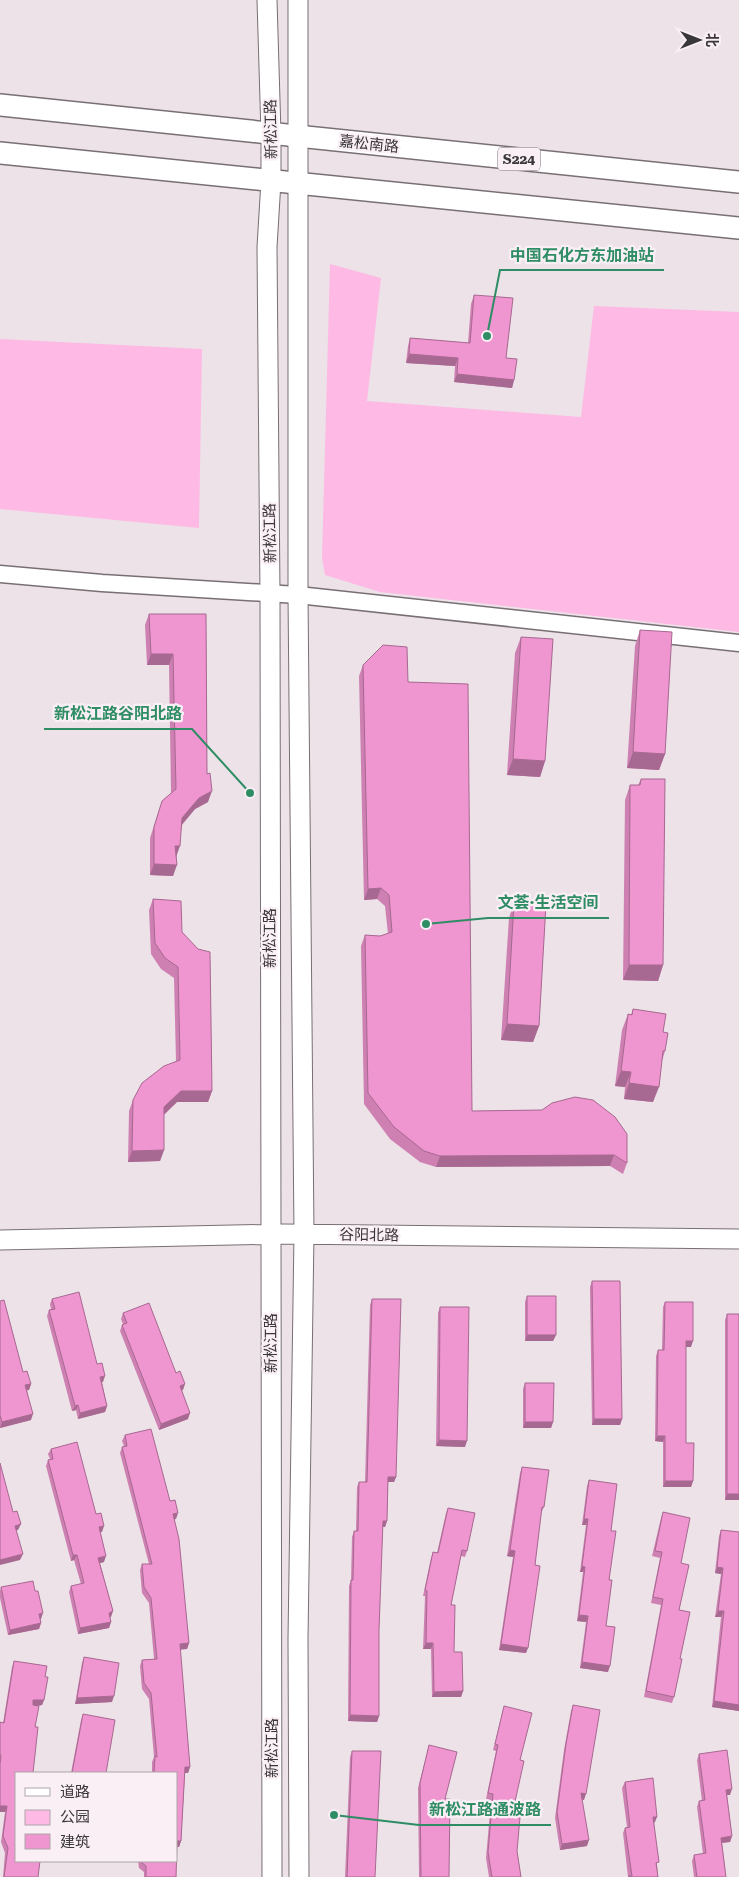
<svg xmlns="http://www.w3.org/2000/svg" width="739" height="1877" viewBox="0 0 739 1877" font-family="'Roboto Serif','Noto Sans SC',serif">
<style>
.green{fill:#feb9e4}
.lines{fill:none;stroke-linecap:round;stroke-linejoin:round}
.tertiary-casing{stroke:#786f74;stroke-width:19}
.secondary-casing{stroke:#786f74;stroke-width:21}
.primary-casing{stroke:#786f74;stroke-width:24}
.tertiary{stroke:#fff;stroke-width:16}
.secondary{stroke:#fff;stroke-width:19}
.primary{stroke:#fff;stroke-width:21}
.wall{fill:#ce80b2}
.shaded-wall{fill:#a76891}
.building{fill:#ef95cf;stroke:#a76891}
.labels{text-anchor:middle;dominant-baseline:central;stroke-width:4.5;stroke-linejoin:round;paint-order:stroke}
.shield{fill:#faeff5;stroke:#746e71;stroke-width:1}
.shield-label{font-size:14px;font-weight:bold;fill:#3a3739}
.street-label{font-size:15px;fill:#3a3739;stroke:#faeff5}
.leader{fill:none;stroke:#2f8d65;stroke-width:2}
.callout-dot{fill:#2f8d65;stroke:#faeff5;stroke-width:2}
.callout-label{font-size:16px;text-anchor:middle;font-weight:bold;fill:#2f8d65;stroke:#faeff5;stroke-width:4.5;stroke-linejoin:round;paint-order:stroke}
</style>
<rect width="100%" height="100%" fill="#ece2e8"/>
<path class="green" d="M 330,264 L 381,278 L 367,401 L 581,417 L 594,306 L 739,312 L 739,632 L 380,592 L 325,575 L 322,558 Z
M 0,339 L 202,349 L 199,528 L 0,509 Z"/>
<g class="lines">
<g class="tertiary-casing">
<path id="tertiary" d="M 0,574 L 102,583 L 298,595 L 739,643"/>
</g>
<g class="secondary-casing">
<path id="secondary" d="M 267,0 L 271,134 L 271,181 L 267,247 L 270,594 L 272,1877
M 298,0 L 298,595 L 304,1234 L 298,1639 L 299,1877
M 0,1240 L 284,1234 L 739,1239"/>
</g>
<g class="primary-casing">
<path id="primary" d="M 0,105 L 739,182
M 0,153 L 739,228"/>
</g>
<use href="#tertiary" class="tertiary"/>
<use href="#secondary" class="secondary"/>
<use href="#primary" class="primary"/>
</g>
<path class="wall" d="M 474,295 L 506,358 L 514,380 L 512,388 L 454,382 L 455,366 L 406,363 L 408,346 L 410,338 L 468,343 L 471,304 Z
M 149,614 L 206,614 L 207,774 L 208,802 L 195,809 L 182,825 L 173,876 L 150,875 L 150,838 L 162,801 L 171,793 L 169,665 L 147,665 L 145,625 Z
M 640,630 L 665,754 L 659,770 L 627,768 L 635,646 Z
M 521,637 L 545,761 L 540,777 L 507,775 L 515,653 Z
M 363,665 L 408,682 L 472,1111 L 542,1110 L 627,1163 L 623,1174 L 610,1166 L 436,1167 L 420,1162 L 390,1139 L 364,1104 L 361,946 L 365,935 L 380,936 L 388,934 L 385,906 L 377,899 L 364,900 L 359,676 Z
M 641,779 L 663,965 L 658,981 L 623,980 L 625,800 L 630,785 L 638,785 Z
M 153,899 L 182,932 L 212,1091 L 208,1102 L 177,1102 L 164,1115 L 164,1150 L 160,1161 L 128,1162 L 129,1111 L 133,1100 L 176,1061 L 174,978 L 161,969 L 151,954 L 149,910 Z
M 514,902 L 539,1026 L 533,1042 L 501,1040 L 509,918 Z
M 633,1009 L 663,1032 L 665,1051 L 662,1061 L 653,1102 L 624,1099 L 625,1087 L 615,1086 L 622,1030 L 628,1014 L 631,1015 Z
M 592,1281 L 622,1419 L 620,1425 L 592,1425 L 590,1287 Z
M 527,1296 L 556,1335 L 553,1341 L 525,1341 L 525,1302 Z
M 52,1299 L 97,1364 L 103,1382 L 102,1382 L 107,1406 L 105,1412 L 78,1419 L 76,1410 L 72,1411 L 47,1316 L 49,1310 L 51,1309 L 50,1304 Z
M 372,1299 L 396,1477 L 394,1482 L 388,1482 L 387,1521 L 385,1527 L 382,1527 L 379,1630 L 379,1716 L 377,1722 L 348,1721 L 349,1586 L 351,1580 L 352,1537 L 354,1531 L 356,1531 L 357,1487 L 359,1482 L 365,1482 L 370,1305 Z
M 0,1301 L 23,1372 L 31,1384 L 29,1390 L 27,1390 L 31,1420 L 0,1428 Z
M 665,1302 L 691,1347 L 686,1347 L 686,1443 L 693,1481 L 691,1487 L 663,1487 L 663,1442 L 655,1441 L 656,1356 L 658,1350 L 662,1350 L 663,1307 Z
M 440,1307 L 465,1447 L 436,1446 L 438,1313 Z
M 123,1313 L 176,1373 L 183,1390 L 182,1390 L 188,1419 L 159,1430 L 120,1331 L 122,1325 L 123,1324 L 121,1319 Z
M 727,1314 L 739,1500 L 725,1500 L 725,1320 Z
M 525,1383 L 553,1422 L 551,1428 L 523,1428 L 523,1389 Z
M 125,1435 L 170,1501 L 176,1519 L 174,1519 L 189,1643 L 187,1649 L 180,1649 L 190,1767 L 188,1773 L 185,1773 L 181,1841 L 179,1847 L 177,1847 L 176,1877 L 144,1877 L 144,1872 L 139,1868 L 138,1861 L 176,1861 L 176,1773 L 152,1773 L 152,1762 L 154,1757 L 149,1699 L 142,1689 L 140,1666 L 142,1660 L 154,1659 L 149,1603 L 142,1593 L 140,1570 L 142,1564 L 149,1564 L 120,1453 L 122,1447 L 124,1446 L 122,1441 Z
M 51,1449 L 102,1532 L 100,1532 L 104,1562 L 100,1563 L 113,1611 L 110,1618 L 111,1622 L 109,1628 L 78,1634 L 69,1592 L 71,1586 L 81,1584 L 74,1560 L 71,1561 L 46,1466 L 48,1460 L 50,1459 L 48,1454 Z
M 522,1467 L 544,1507 L 541,1513 L 535,1565 L 526,1653 L 499,1650 L 513,1557 L 507,1556 L 520,1473 Z
M 589,1480 L 611,1531 L 609,1580 L 606,1626 L 608,1672 L 580,1668 L 586,1622 L 577,1621 L 583,1572 L 580,1572 L 586,1525 L 582,1525 L 587,1486 Z
M 448,1508 L 467,1551 L 465,1557 L 461,1556 L 451,1605 L 454,1652 L 463,1691 L 461,1697 L 432,1697 L 431,1649 L 423,1649 L 425,1596 L 423,1596 L 431,1558 L 433,1552 L 437,1553 L 446,1513 Z
M 663,1512 L 681,1563 L 679,1610 L 680,1659 L 674,1697 L 672,1703 L 644,1697 L 661,1605 L 651,1603 L 660,1558 L 652,1556 L 661,1518 Z
M 721,1530 L 739,1532 L 739,1711 L 712,1707 L 721,1617 L 715,1617 L 721,1574 L 715,1573 L 719,1536 Z
M 1,1587 L 41,1619 L 40,1619 L 41,1623 L 39,1629 L 8,1635 L 0,1598 L 0,1591 Z
M 84,1657 L 112,1702 L 75,1704 L 82,1663 Z
M 14,1661 L 45,1677 L 44,1700 L 42,1705 L 38,1706 L 16,1773 L 38,1877 L 3,1877 L 5,1853 L 1,1842 L 5,1812 L 0,1812 L 0,1722 L 3,1723 L 12,1667 Z
M 573,1705 L 584,1800 L 582,1800 L 587,1846 L 560,1850 L 555,1818 L 564,1750 L 571,1711 Z
M 504,1706 L 520,1760 L 514,1806 L 517,1851 L 521,1877 L 489,1877 L 486,1858 L 491,1800 L 486,1799 L 496,1751 L 493,1750 Z
M 83,1714 L 106,1773 L 71,1773 L 81,1720 Z
M 429,1745 L 449,1877 L 419,1877 L 418,1788 Z
M 352,1751 L 375,1877 L 345,1877 L 350,1757 Z
M 699,1754 L 730,1795 L 727,1795 L 732,1836 L 730,1842 L 722,1843 L 726,1877 L 694,1877 L 692,1861 L 694,1855 L 703,1854 L 697,1807 L 699,1801 L 702,1801 L 697,1760 Z
M 625,1782 L 655,1822 L 654,1823 L 658,1877 L 628,1877 L 623,1833 L 625,1828 L 627,1827 L 622,1788 Z"/>
<path class="shaded-wall" d="M 409,354 L 458,358 L 455,366 L 406,363 Z
M 457,374 L 514,380 L 512,388 L 454,382 Z
M 151,654 L 173,654 L 169,665 L 147,665 Z
M 633,752 L 665,754 L 659,770 L 627,768 Z
M 513,759 L 545,761 L 540,777 L 507,775 Z
M 212,791 L 208,802 L 195,809 L 178,829 L 182,818 L 199,798 Z
M 175,846 L 180,846 L 176,857 Z
M 154,864 L 177,865 L 173,876 L 150,875 Z
M 381,888 L 377,899 L 364,900 L 368,889 Z
M 629,965 L 663,965 L 658,981 L 623,980 Z
M 507,1024 L 539,1026 L 533,1042 L 501,1040 Z
M 621,1071 L 631,1072 L 625,1087 L 615,1086 Z
M 629,1083 L 659,1087 L 653,1102 L 624,1099 Z
M 181,1091 L 212,1091 L 208,1102 L 177,1102 L 160,1118 L 164,1107 Z
M 164,1150 L 160,1161 L 128,1162 L 132,1151 Z
M 614,1155 L 610,1166 L 436,1167 L 440,1156 Z
M 527,1335 L 556,1335 L 553,1341 L 525,1341 Z
M 686,1341 L 693,1341 L 691,1347 L 684,1347 Z
M 105,1376 L 103,1382 L 98,1383 L 100,1377 Z
M 31,1384 L 29,1390 L 23,1391 L 25,1385 Z
M 185,1384 L 183,1390 L 178,1391 L 180,1386 Z
M 78,1405 L 76,1410 L 72,1411 L 75,1406 Z
M 107,1406 L 105,1412 L 78,1419 L 80,1413 Z
M 190,1413 L 188,1419 L 159,1430 L 161,1424 Z
M 33,1414 L 31,1420 L 0,1428 L 2,1422 Z
M 594,1419 L 622,1419 L 620,1425 L 592,1425 Z
M 525,1422 L 553,1422 L 551,1428 L 523,1428 Z
M 657,1436 L 665,1436 L 663,1442 L 655,1441 Z
M 439,1440 L 467,1441 L 465,1447 L 436,1446 Z
M 388,1477 L 396,1477 L 394,1482 L 386,1482 Z
M 665,1481 L 693,1481 L 691,1487 L 663,1487 Z
M 727,1494 L 739,1494 L 739,1500 L 725,1500 Z
M 178,1513 L 176,1519 L 171,1520 L 173,1514 Z
M 584,1519 L 588,1519 L 586,1525 L 582,1525 Z
M 383,1521 L 387,1521 L 385,1527 L 381,1527 Z
M 21,1524 L 18,1530 L 13,1531 L 15,1526 Z
M 104,1526 L 102,1532 L 97,1533 L 99,1527 Z
M 510,1550 L 515,1551 L 513,1557 L 507,1556 Z
M 23,1554 L 20,1560 L 0,1565 L 0,1560 Z
M 73,1555 L 77,1555 L 74,1560 L 71,1561 Z
M 106,1556 L 104,1562 L 96,1564 L 98,1558 Z
M 582,1566 L 585,1567 L 583,1572 L 580,1572 Z
M 717,1567 L 723,1568 L 721,1574 L 715,1573 Z
M 113,1611 L 111,1617 L 107,1619 L 109,1613 Z
M 718,1611 L 724,1611 L 721,1617 L 715,1617 Z
M 43,1613 L 41,1619 L 37,1620 L 39,1614 Z
M 579,1615 L 588,1616 L 586,1622 L 577,1621 Z
M 111,1622 L 109,1628 L 78,1634 L 80,1628 Z
M 41,1623 L 39,1629 L 8,1635 L 10,1630 Z
M 189,1643 L 187,1649 L 178,1650 L 180,1644 Z
M 426,1643 L 433,1643 L 431,1649 L 423,1649 Z
M 501,1644 L 528,1648 L 526,1653 L 499,1650 Z
M 582,1662 L 610,1666 L 608,1672 L 580,1668 Z
M 463,1691 L 461,1697 L 432,1697 L 434,1692 Z
M 114,1696 L 112,1702 L 75,1704 L 77,1698 Z
M 33,1700 L 44,1700 L 42,1705 L 31,1706 Z
M 714,1701 L 739,1705 L 739,1711 L 712,1707 Z
M 350,1715 L 379,1716 L 377,1722 L 348,1721 Z
M 185,1767 L 190,1767 L 188,1773 L 183,1773 Z
M 732,1789 L 730,1795 L 724,1795 L 726,1790 Z
M 581,1793 L 586,1794 L 584,1800 L 579,1799 Z
M 0,1806 L 7,1806 L 5,1812 L 0,1812 Z
M 653,1817 L 657,1817 L 655,1822 L 651,1823 Z
M 732,1836 L 730,1842 L 719,1843 L 721,1838 Z
M 589,1840 L 587,1846 L 560,1850 L 562,1844 Z
M 177,1841 L 181,1841 L 179,1847 L 176,1847 Z"/>
<path class="building" d="M 474,295 L 513,298 L 506,358 L 517,359 L 514,380 L 457,374 L 458,358 L 409,354 L 410,338 L 470,343 Z
M 149,614 L 206,614 L 207,774 L 210,773 L 212,791 L 199,798 L 182,818 L 180,846 L 175,846 L 177,865 L 154,864 L 154,827 L 162,801 L 176,789 L 173,654 L 151,654 Z
M 640,630 L 672,632 L 665,754 L 633,752 Z
M 521,637 L 553,639 L 545,761 L 513,759 Z
M 383,645 L 407,647 L 408,682 L 468,684 L 472,1111 L 542,1110 L 552,1103 L 575,1097 L 593,1100 L 615,1117 L 627,1134 L 627,1163 L 614,1155 L 440,1156 L 424,1151 L 394,1127 L 368,1093 L 365,935 L 380,936 L 392,932 L 389,895 L 381,888 L 368,889 L 363,665 Z
M 641,779 L 665,779 L 663,965 L 629,965 L 630,785 L 640,785 Z
M 153,899 L 181,901 L 182,932 L 198,949 L 210,952 L 212,1091 L 181,1091 L 164,1107 L 164,1150 L 132,1151 L 133,1100 L 142,1083 L 164,1066 L 180,1060 L 178,967 L 165,958 L 155,943 Z
M 514,902 L 546,904 L 539,1026 L 507,1024 Z
M 633,1009 L 666,1014 L 663,1032 L 668,1033 L 665,1051 L 663,1051 L 659,1087 L 629,1083 L 631,1072 L 621,1071 L 628,1014 L 632,1015 Z
M 592,1281 L 620,1281 L 622,1419 L 594,1419 Z
M 79,1292 L 97,1364 L 102,1363 L 105,1376 L 100,1377 L 107,1406 L 80,1413 L 78,1405 L 75,1406 L 49,1310 L 55,1309 L 52,1299 Z
M 527,1296 L 556,1296 L 556,1335 L 527,1335 Z
M 372,1299 L 401,1299 L 396,1477 L 388,1477 L 387,1521 L 383,1521 L 379,1630 L 379,1716 L 350,1715 L 351,1580 L 353,1580 L 354,1531 L 358,1531 L 359,1482 L 367,1482 Z
M 4,1300 L 23,1372 L 27,1371 L 31,1384 L 25,1385 L 33,1414 L 2,1422 L 0,1415 L 0,1301 Z
M 665,1302 L 693,1302 L 693,1341 L 686,1341 L 686,1443 L 694,1443 L 693,1481 L 665,1481 L 665,1436 L 657,1436 L 658,1350 L 664,1350 Z
M 149,1303 L 176,1373 L 180,1371 L 185,1384 L 180,1386 L 190,1413 L 161,1424 L 122,1325 L 127,1323 L 123,1313 Z
M 440,1307 L 469,1307 L 467,1441 L 439,1440 Z
M 727,1314 L 739,1314 L 739,1494 L 727,1494 Z
M 525,1383 L 554,1383 L 553,1422 L 525,1422 Z
M 151,1429 L 170,1501 L 175,1500 L 178,1513 L 173,1514 L 179,1539 L 189,1643 L 180,1644 L 190,1767 L 185,1767 L 181,1841 L 177,1841 L 176,1877 L 146,1877 L 146,1866 L 141,1862 L 141,1861 L 176,1861 L 176,1773 L 154,1773 L 155,1756 L 157,1757 L 151,1693 L 144,1683 L 142,1660 L 157,1659 L 151,1598 L 144,1587 L 142,1564 L 152,1564 L 122,1447 L 127,1446 L 125,1435 Z
M 77,1442 L 96,1514 L 101,1513 L 104,1526 L 99,1527 L 106,1556 L 98,1558 L 113,1611 L 109,1613 L 111,1622 L 80,1628 L 71,1586 L 84,1583 L 77,1555 L 73,1555 L 48,1460 L 53,1459 L 51,1449 Z
M 0,1463 L 13,1512 L 17,1511 L 21,1524 L 15,1526 L 23,1554 L 0,1560 Z
M 522,1467 L 549,1470 L 544,1507 L 542,1507 L 535,1565 L 540,1566 L 528,1648 L 501,1644 L 515,1551 L 510,1550 Z
M 589,1480 L 617,1484 L 611,1531 L 616,1531 L 609,1580 L 612,1580 L 606,1626 L 615,1627 L 610,1666 L 582,1662 L 588,1616 L 579,1615 L 585,1567 L 582,1566 L 588,1519 L 584,1519 Z
M 448,1508 L 475,1513 L 467,1551 L 462,1550 L 451,1605 L 455,1605 L 454,1652 L 462,1652 L 463,1691 L 434,1692 L 433,1643 L 426,1643 L 427,1591 L 425,1590 L 433,1552 L 438,1553 Z
M 663,1512 L 690,1518 L 681,1563 L 689,1565 L 679,1610 L 690,1612 L 680,1659 L 682,1659 L 674,1697 L 646,1691 L 663,1599 L 653,1597 L 662,1552 L 655,1551 Z
M 721,1530 L 739,1532 L 739,1705 L 714,1701 L 724,1611 L 718,1611 L 723,1568 L 717,1567 Z
M 33,1581 L 35,1591 L 38,1591 L 43,1613 L 39,1614 L 41,1623 L 10,1630 L 1,1587 Z
M 84,1657 L 119,1663 L 114,1696 L 77,1698 Z
M 14,1661 L 47,1666 L 45,1677 L 48,1677 L 44,1700 L 33,1700 L 33,1705 L 39,1706 L 35,1727 L 38,1727 L 33,1773 L 16,1773 L 16,1861 L 40,1861 L 38,1877 L 4,1877 L 8,1848 L 3,1836 L 7,1806 L 0,1806 L 0,1764 L 1,1756 L 0,1754 L 0,1722 L 4,1723 Z
M 573,1705 L 600,1710 L 586,1794 L 581,1793 L 589,1840 L 562,1844 L 557,1812 L 566,1744 Z
M 504,1706 L 532,1713 L 520,1760 L 524,1761 L 514,1806 L 521,1806 L 517,1851 L 521,1877 L 492,1877 L 488,1852 L 493,1794 L 488,1793 L 498,1745 L 495,1744 Z
M 83,1714 L 115,1720 L 106,1773 L 72,1773 Z
M 429,1745 L 457,1752 L 445,1799 L 450,1799 L 449,1877 L 421,1877 L 420,1783 Z
M 727,1750 L 732,1789 L 726,1790 L 732,1836 L 721,1838 L 726,1877 L 697,1877 L 694,1855 L 706,1853 L 699,1801 L 705,1800 L 699,1754 Z
M 352,1751 L 381,1751 L 375,1877 L 347,1877 Z
M 653,1778 L 657,1817 L 653,1817 L 659,1862 L 656,1863 L 658,1877 L 629,1877 L 629,1876 L 632,1876 L 625,1828 L 630,1827 L 625,1782 Z"/>
<g class="labels">
<rect class="shield" x="498" y="147.5" width="42" height="23" rx="4"/>
<g class="shield-label">
<text x="519" y="159">S224</text>
</g>
<g class="street-label">
<text transform="translate(271 129) rotate(-91)">新松江路</text>
<text transform="translate(369 144) rotate(6)">嘉松南路</text>
<text transform="translate(270 533) rotate(-91)">新松江路</text>
<text transform="translate(270 938) rotate(-90)">新松江路</text>
<text transform="translate(369 1235) rotate(1)">谷阳北路</text>
<text transform="translate(271 1343) rotate(-90)">新松江路</text>
<text transform="translate(272 1748) rotate(-90)">新松江路</text>
</g>
</g>
<path class="leader" d="M487 336L500 270H664M250 793L192 729H44M426 924L488 918H609M334 1815L419 1825H551"/>
<g class="callout-dot">
<circle cx="487" cy="336" r="5"/>
<circle cx="250" cy="793" r="5"/>
<circle cx="426" cy="924" r="5"/>
<circle cx="334" cy="1815" r="5"/>
</g>
<g class="callout-label">
<text x="582" y="261">中国石化方东加油站</text>
<text x="118" y="719">新松江路谷阳北路</text>
<text x="548" y="908">文荟·生活空间</text>
<text x="485" y="1815">新松江路通波路</text>
</g>
<rect x="15" y="1772" width="162" height="90" fill="#faeff5" stroke="#ada5aa"/>
<rect x="25" y="1788" width="25" height="8" fill="#ffffff" stroke="#ada5aa"/>
<text x="60" y="1797" font-size="15" fill="#3a3739">道路</text>
<rect x="25" y="1810" width="25" height="15" fill="#feb9e4" stroke="#ada5aa"/>
<text x="60" y="1822" font-size="15" fill="#3a3739">公园</text>
<rect x="25" y="1834" width="25" height="15" fill="#ef95cf" stroke="#ada5aa"/>
<text x="60" y="1847" font-size="15" fill="#3a3739">建筑</text>
<g transform="translate(699 40) rotate(90)" stroke="#faeff5" stroke-width="4" paint-order="stroke">
<path d="M0-4L9 19L0 12L-9 19Z" fill="#3a3739"/>
<text y="-8" font-size="14" font-weight="bold" text-anchor="middle" fill="#3a3739">北</text>
</g>
</svg>
